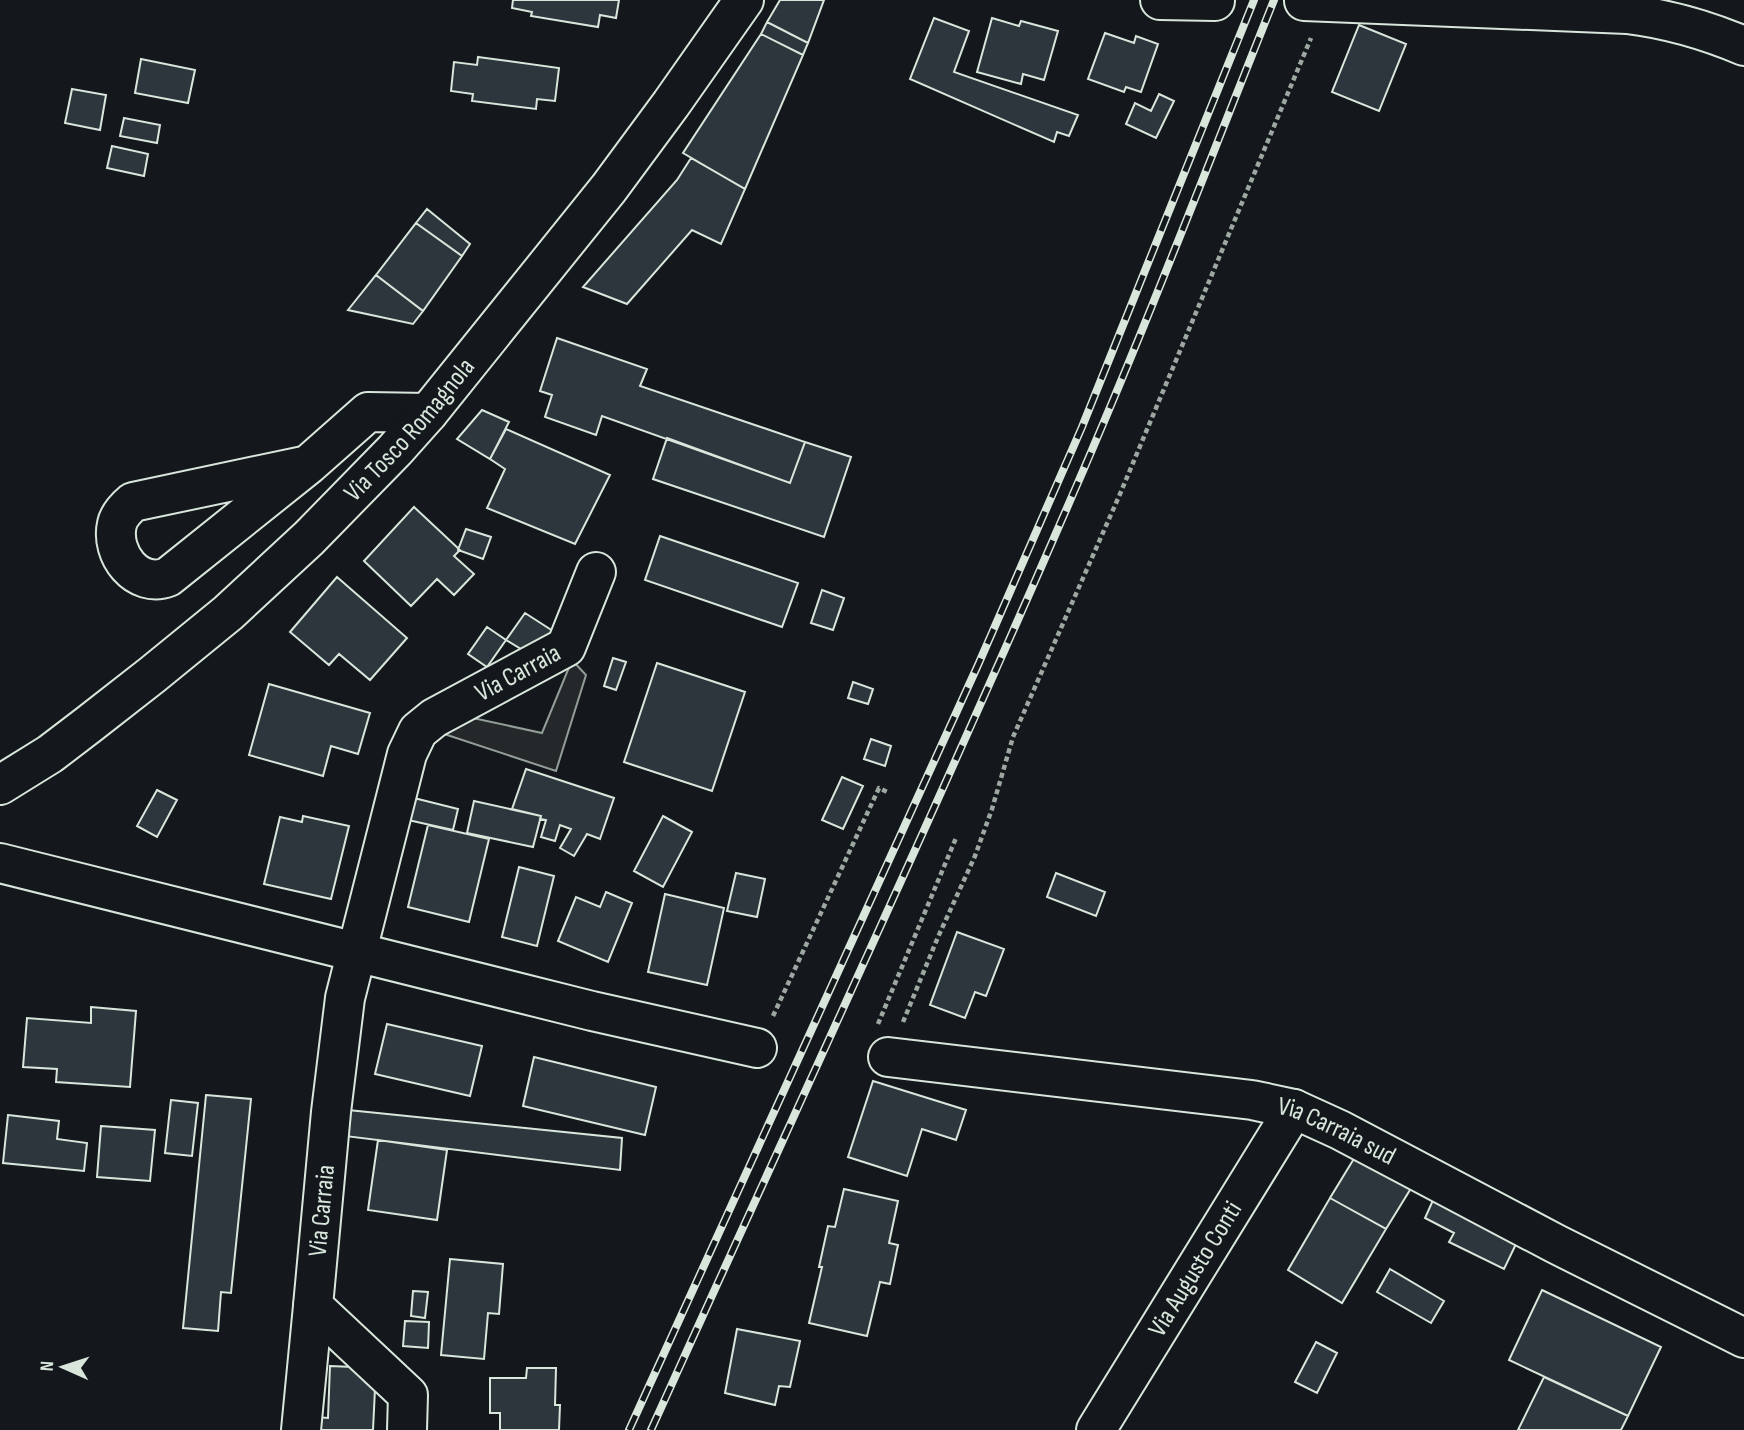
<svg xmlns="http://www.w3.org/2000/svg" width="1744" height="1430" viewBox="0 0 1744 1430" font-family="'Sofia Sans Condensed',sans-serif">
<style>
.parking{fill:#24282b;stroke:#939e99;stroke-width:2}
.building{fill:#2c363c;stroke:#d8e6dc;stroke-width:2}
.lines{fill:none;stroke-linecap:round;stroke-linejoin:round}
.minor-casing{stroke:#d8e6dc;stroke-width:42}
.major-casing{stroke:#d8e6dc;stroke-width:42}
.path{stroke:#9da8a2;stroke-width:4.5;stroke-dasharray:5 3.5;stroke-linecap:butt}
.minor{stroke:#14181c;stroke-width:38}
.major{stroke:#14181c;stroke-width:38}
.rail-casing{stroke:#d8e6dc;stroke-width:8}
.rail{stroke:#14181c;stroke-width:5;stroke-dasharray:16;stroke-linecap:butt}
.labels{text-anchor:middle;dominant-baseline:central;stroke-width:5;stroke-linejoin:round;paint-order:stroke}
.street-label{font-size:26px;fill:#d8e6dc;stroke:#14181c}
</style>
<rect width="100%" height="100%" fill="#14181c"/>
<path class="parking" d="M 572,660 L 586,675 L 556,771 L 432,730 L 473,718 L 542,733 Z"/>
<path class="building" d="M 513,0 L 619,0 L 616,18 L 600,15 L 598,27 L 531,16 L 532,12 L 512,8 Z
M 780,0 L 824,0 L 808,43 L 767,22 Z
M 934,18 L 969,31 L 954,72 L 1078,115 L 1069,136 L 1057,132 L 1054,142 L 910,79 Z
M 992,18 L 1019,26 L 1021,21 L 1058,31 L 1044,80 L 1023,74 L 1021,84 L 977,72 Z
M 767,22 L 808,43 L 803,55 L 761,34 Z
M 1359,25 L 1406,44 L 1379,111 L 1332,92 Z
M 1105,33 L 1134,43 L 1136,36 L 1158,44 L 1141,92 L 1126,87 L 1124,92 L 1088,79 Z
M 761,34 L 803,55 L 745,189 L 683,153 Z
M 478,57 L 559,68 L 555,101 L 537,99 L 536,109 L 472,101 L 473,94 L 451,91 L 454,62 L 477,65 Z
M 141,59 L 195,70 L 188,103 L 135,93 Z
M 72,89 L 106,95 L 100,130 L 65,123 Z
M 1159,94 L 1174,101 L 1156,138 L 1126,124 L 1135,103 L 1151,111 Z
M 124,118 L 160,125 L 157,143 L 120,136 Z
M 112,146 L 148,154 L 144,176 L 107,168 Z
M 691,158 L 745,189 L 721,244 L 692,230 L 627,304 L 583,287 L 677,180 Z
M 427,209 L 470,244 L 462,256 L 416,223 Z
M 416,223 L 462,256 L 423,311 L 376,275 Z
M 376,275 L 423,311 L 413,324 L 348,310 Z
M 557,338 L 647,369 L 640,386 L 805,442 L 790,483 L 602,416 L 596,435 L 545,417 L 552,395 L 540,391 Z
M 482,410 L 509,422 L 490,459 L 457,439 Z
M 506,429 L 610,475 L 575,544 L 487,508 L 505,469 L 490,459 Z
M 667,438 L 790,483 L 805,442 L 851,457 L 824,537 L 653,479 Z
M 414,507 L 460,550 L 454,556 L 474,574 L 454,595 L 437,579 L 411,606 L 364,561 Z
M 466,529 L 491,537 L 483,559 L 458,550 Z
M 660,536 L 798,583 L 782,627 L 645,580 Z
M 337,577 L 407,638 L 370,680 L 339,654 L 329,665 L 290,632 Z
M 822,590 L 844,598 L 833,630 L 811,623 Z
M 525,613 L 556,633 L 526,652 L 506,640 Z
M 487,627 L 506,640 L 487,667 L 468,654 Z
M 613,658 L 626,662 L 616,690 L 604,686 Z
M 657,663 L 745,692 L 712,791 L 624,762 Z
M 853,682 L 873,689 L 868,704 L 848,698 Z
M 269,684 L 370,713 L 358,754 L 331,746 L 323,776 L 249,755 Z
M 871,739 L 891,746 L 885,766 L 864,759 Z
M 526,769 L 614,798 L 600,839 L 587,834 L 574,856 L 560,848 L 571,829 L 560,825 L 555,841 L 541,837 L 546,820 L 540,819 L 541,816 L 512,809 Z
M 842,777 L 863,786 L 843,829 L 822,820 Z
M 157,790 L 177,800 L 157,837 L 137,826 Z
M 414,798 L 458,809 L 453,830 L 408,820 Z
M 474,801 L 541,816 L 533,847 L 467,833 Z
M 303,816 L 349,826 L 331,899 L 264,884 L 280,817 L 302,822 Z
M 663,816 L 692,832 L 663,887 L 634,871 Z
M 428,825 L 489,839 L 469,922 L 408,907 Z
M 519,867 L 554,876 L 537,946 L 502,937 Z
M 736,873 L 765,879 L 757,917 L 727,911 Z
M 1056,873 L 1105,892 L 1096,916 L 1047,897 Z
M 606,892 L 632,903 L 608,962 L 558,941 L 576,897 L 600,907 Z
M 665,894 L 724,908 L 707,985 L 648,972 Z
M 957,932 L 1004,949 L 986,996 L 975,992 L 965,1018 L 930,1005 Z
M 91,1007 L 136,1011 L 130,1087 L 56,1082 L 57,1069 L 23,1067 L 27,1018 L 91,1023 Z
M 387,1024 L 482,1046 L 470,1096 L 375,1074 Z
M 534,1057 L 656,1087 L 645,1135 L 523,1106 Z
M 873,1081 L 966,1110 L 956,1140 L 922,1129 L 907,1176 L 848,1157 Z
M 206,1095 L 251,1099 L 231,1293 L 221,1292 L 218,1331 L 183,1328 Z
M 171,1100 L 198,1103 L 192,1156 L 165,1153 Z
M 348,1110 L 622,1138 L 620,1170 L 345,1136 Z
M 8,1115 L 59,1121 L 57,1139 L 87,1143 L 84,1171 L 3,1163 Z
M 101,1126 L 155,1130 L 150,1181 L 97,1177 Z
M 378,1140 L 447,1150 L 437,1220 L 368,1210 Z
M 1358,1152 L 1413,1185 L 1386,1229 L 1330,1198 Z
M 844,1189 L 898,1201 L 889,1243 L 898,1245 L 890,1284 L 880,1282 L 867,1336 L 809,1323 L 822,1267 L 819,1267 L 828,1226 L 835,1227 Z
M 1330,1198 L 1386,1229 L 1342,1303 L 1288,1270 Z
M 1434,1198 L 1518,1240 L 1504,1269 L 1449,1242 L 1454,1233 L 1425,1218 Z
M 450,1259 L 503,1264 L 499,1314 L 488,1313 L 484,1359 L 441,1355 Z
M 1390,1269 L 1444,1301 L 1431,1323 L 1377,1292 Z
M 1542,1290 L 1661,1347 L 1628,1416 L 1509,1360 Z
M 413,1291 L 428,1292 L 425,1318 L 411,1316 Z
M 405,1321 L 429,1322 L 428,1348 L 403,1346 Z
M 737,1329 L 800,1341 L 790,1387 L 779,1386 L 775,1405 L 725,1393 Z
M 1316,1342 L 1337,1353 L 1317,1393 L 1295,1382 Z
M 330,1366 L 376,1368 L 373,1430 L 316,1430 L 316,1417 L 328,1418 Z
M 527,1368 L 556,1368 L 555,1405 L 560,1405 L 559,1430 L 500,1430 L 500,1413 L 490,1413 L 490,1378 L 526,1378 Z
M 1544,1377 L 1628,1416 L 1621,1430 L 1518,1430 Z"/>
<g class="lines">
<g class="minor-casing">
<g id="minor">
<path d="M 1160,0 L 1215,1"/>
<path d="M 1304,1 L 1627,14 C 1668,19 1706,30 1744,46"/>
<path d="M 308,465 L 168,577 C 137,589 110,554 117,524 C 119,515 126,508 133,502 L 308,465 L 368,412 L 428,413"/>
<path d="M 0,863 L 592,1011 L 757,1048"/>
<path id="s1" d="M 888,1057 L 1252,1100 L 1294,1109 L 1340,1130 L 1556,1244 L 1744,1338"/>
<path d="M 301,1430 L 313,1306"/>
<path id="s2" d="M 407,1430 L 408,1395 L 313,1306 L 331,1112 L 345,998 L 407,754 L 418,731 L 434,718 L 566,647 L 596,572"/>
<path id="s3" d="M 1096,1430 L 1294,1109"/>
</g>
</g>
<g class="major-casing">
<g id="major">
<path id="s4" d="M 0,785 L 50,754 L 88,725 L 152,675 L 228,613 L 309,538 L 395,450 L 428,413 L 609,188 L 671,104 L 744,0"/>
</g>
</g>
<path class="path" d="M 773,1016 L 879,788 L 887,792
M 903,1022 L 938,937 L 975,856 L 992,809 L 1013,737 L 1120,494 L 1311,38
M 878,1024 L 956,838"/>
<use href="#minor" class="minor"/>
<use href="#major" class="major"/>
<g class="rail-casing">
<path id="rail" d="M 629,1430 L 978,665 L 1082,427 L 1254,0
M 651,1430 C 792,1118 937,808 1073,494 C 1144,331 1208,165 1274,0"/>
</g>
<use href="#rail" class="rail"/>
</g>
<g class="labels">
<g class="street-label">
<text stroke="none"><textPath href="#s4" startOffset="544">Via Tosco Romagnola</textPath></text>
<text stroke="none"><textPath href="#s2" startOffset="868">Via Carraia</textPath></text>
<text stroke="none"><textPath href="#s1" startOffset="457">Via Carraia sud</textPath></text>
<text stroke="none"><textPath href="#s2" startOffset="261">Via Carraia</textPath></text>
<text stroke="none"><textPath href="#s3" startOffset="189">Via Augusto Conti</textPath></text>
</g>
</g>
<g transform="translate(63 1367) rotate(273)" stroke="#14181c" stroke-width="5" paint-order="stroke">
<path d="M0-5L12 26L0 18L-12 26Z" fill="#d8e6dc"/>
<text y="-10" font-size="19" font-weight="bold" text-anchor="middle" fill="#d8e6dc">N</text>
</g>
</svg>
